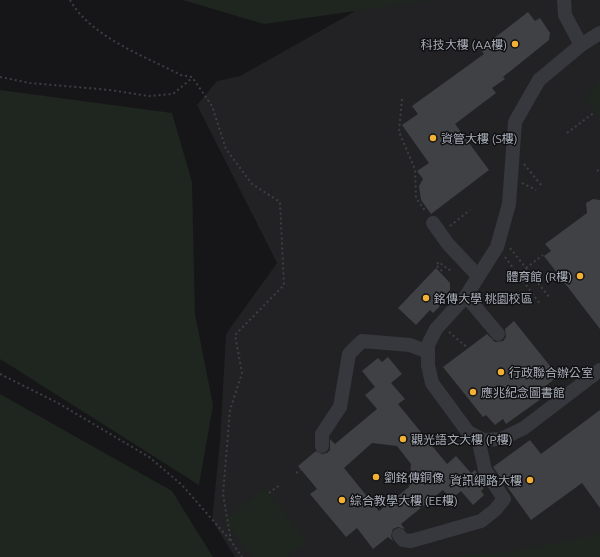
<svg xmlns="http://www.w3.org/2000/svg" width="600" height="557" viewBox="0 0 600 557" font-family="Ubuntu,'Noto Sans TC',sans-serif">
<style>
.built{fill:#222225}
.green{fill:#1e261f}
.building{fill:#404145;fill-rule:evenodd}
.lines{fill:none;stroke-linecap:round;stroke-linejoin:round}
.path{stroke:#3d3f44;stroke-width:2;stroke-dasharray:2 3;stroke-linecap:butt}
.minor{stroke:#37383d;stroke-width:14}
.poi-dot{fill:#f2b134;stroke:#111113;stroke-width:1.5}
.labels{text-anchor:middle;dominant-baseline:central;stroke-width:3;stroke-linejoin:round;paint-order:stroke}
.poi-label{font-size:12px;fill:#a8adb8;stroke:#111113;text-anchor:start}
</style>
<rect width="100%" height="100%" fill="#161618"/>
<path class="built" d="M 370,0 L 600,0 L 600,557 L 235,557 L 212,520 L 220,442 L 226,334 L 277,263 L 197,105 L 217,81 L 240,76 L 352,13 Z"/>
<path class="green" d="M 183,0 L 432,0 L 264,24 Z
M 600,80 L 600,118 L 584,98 Z
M 0,90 L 172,113 L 192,182 L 195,314 L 213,405 L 199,485 L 0,359 Z
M 0,394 L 172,491 L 213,557 L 0,557 Z
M 265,488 L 307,542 L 288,557 L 252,557 L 224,520 Z
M 600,532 L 600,557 L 438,557 L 509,552 L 595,535 Z"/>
<path class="building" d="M 528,12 L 535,21 L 540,18 L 550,33 L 549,40 L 503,77 L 505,79 L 492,88 L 496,93 L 455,124 L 489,170 L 431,214 L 421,200 L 419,186 L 423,179 L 417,171 L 429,163 L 402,125 L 418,114 L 412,106 L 484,54 L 480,49 Z
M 593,199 L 600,200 L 600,329 L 544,256 L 551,251 L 545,244 L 587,213 L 586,203 Z
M 436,268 L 450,283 L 450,290 L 438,303 L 440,306 L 433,313 L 430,310 L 416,325 L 398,308 Z
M 514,321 L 558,376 L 537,393 L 541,399 L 506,424 L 503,419 L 495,425 L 486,415 L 483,417 L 443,367 L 487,334 L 495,342 L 503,341 L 506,337 L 505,329 Z
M 388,357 L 402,374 L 391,383 L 405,399 L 398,404 L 447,464 L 456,456 L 471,473 L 475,470 L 486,486 L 481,491 L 484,495 L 473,505 L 461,491 L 451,499 L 443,490 L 401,524 L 405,529 L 398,527 L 393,529 L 391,536 L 393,541 L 388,537 L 373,549 L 357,528 L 346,537 L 310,494 L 317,489 L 298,466 L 316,451 L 322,454 L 327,453 L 330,450 L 330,439 L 335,444 L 377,409 L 365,395 L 375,387 L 362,371 L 378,358 L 382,362 ZM 372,443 L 397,446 L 411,464 L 409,487 L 379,511 L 344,468 Z
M 600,410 L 600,508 L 582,483 L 531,520 L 493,467 L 530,440 L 541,454 Z"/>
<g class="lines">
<path class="path" d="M 70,0 C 91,37 144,56 181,75 L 192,77 L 212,106 L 226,149 L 252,184 L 280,202 L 284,285 L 235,335 L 242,373 L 230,410 L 223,494 L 231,541 L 242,557
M 0,77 L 30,83 L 110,90 L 149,96 L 173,94 L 192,78
M 402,99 L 399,132 L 415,169 L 416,198 L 426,212
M 567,133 L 595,112
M 524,164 L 542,186
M 597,171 L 600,169
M 522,183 L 536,190
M 450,226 L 470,210
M 510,248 L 550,298
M 505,257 L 541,305
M 526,268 L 543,255
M 442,271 L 436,265 L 439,262 L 449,270 L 452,267
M 449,332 L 468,348
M 0,374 L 58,403 L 149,457 L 182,485 L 230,540
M 296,473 L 301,470
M 269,493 L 280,485"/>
<path class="minor" d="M 564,0 L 565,15 L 581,45
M 600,33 L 581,45 L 539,80 L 515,122 L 509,204 L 497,247 L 466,296 L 436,329 L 428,345 L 428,365 L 432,383 L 468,432 L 483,440 L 501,439 L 524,428 L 600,370
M 433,223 L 448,244 L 478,276
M 466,296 L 498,334
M 322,446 L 322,434 L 340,407 L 349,354 L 362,341 L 410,345 L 428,352
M 399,535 L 403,540 L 411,541 L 481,521 L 495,510 L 504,499 L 485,470 L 478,438"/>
</g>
<g class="poi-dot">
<circle cx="515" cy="44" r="4"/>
<circle cx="433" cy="138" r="4"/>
<circle cx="580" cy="276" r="4"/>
<circle cx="426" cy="298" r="4"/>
<circle cx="501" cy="372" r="4"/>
<circle cx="473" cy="392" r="4"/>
<circle cx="403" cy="439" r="4"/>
<circle cx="376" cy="477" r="4"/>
<circle cx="530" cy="480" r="4"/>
<circle cx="342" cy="500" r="4"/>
</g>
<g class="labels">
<g class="poi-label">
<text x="507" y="44" text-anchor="end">科技大樓 (AA樓)</text>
<text x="441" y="138">資管大樓 (S樓)</text>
<text x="572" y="276" text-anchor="end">體育館 (R樓)</text>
<text x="434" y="298">銘傳大學 桃園校區</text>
<text x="509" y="372">行政聯合辦公室</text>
<text x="481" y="392">應兆紀念圖書館</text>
<text x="411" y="439">觀光語文大樓 (P樓)</text>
<text x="384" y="477">劉銘傳銅像</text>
<text x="522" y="480" text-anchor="end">資訊網路大樓</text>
<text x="350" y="500">綜合教學大樓 (EE樓)</text>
</g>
</g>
</svg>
